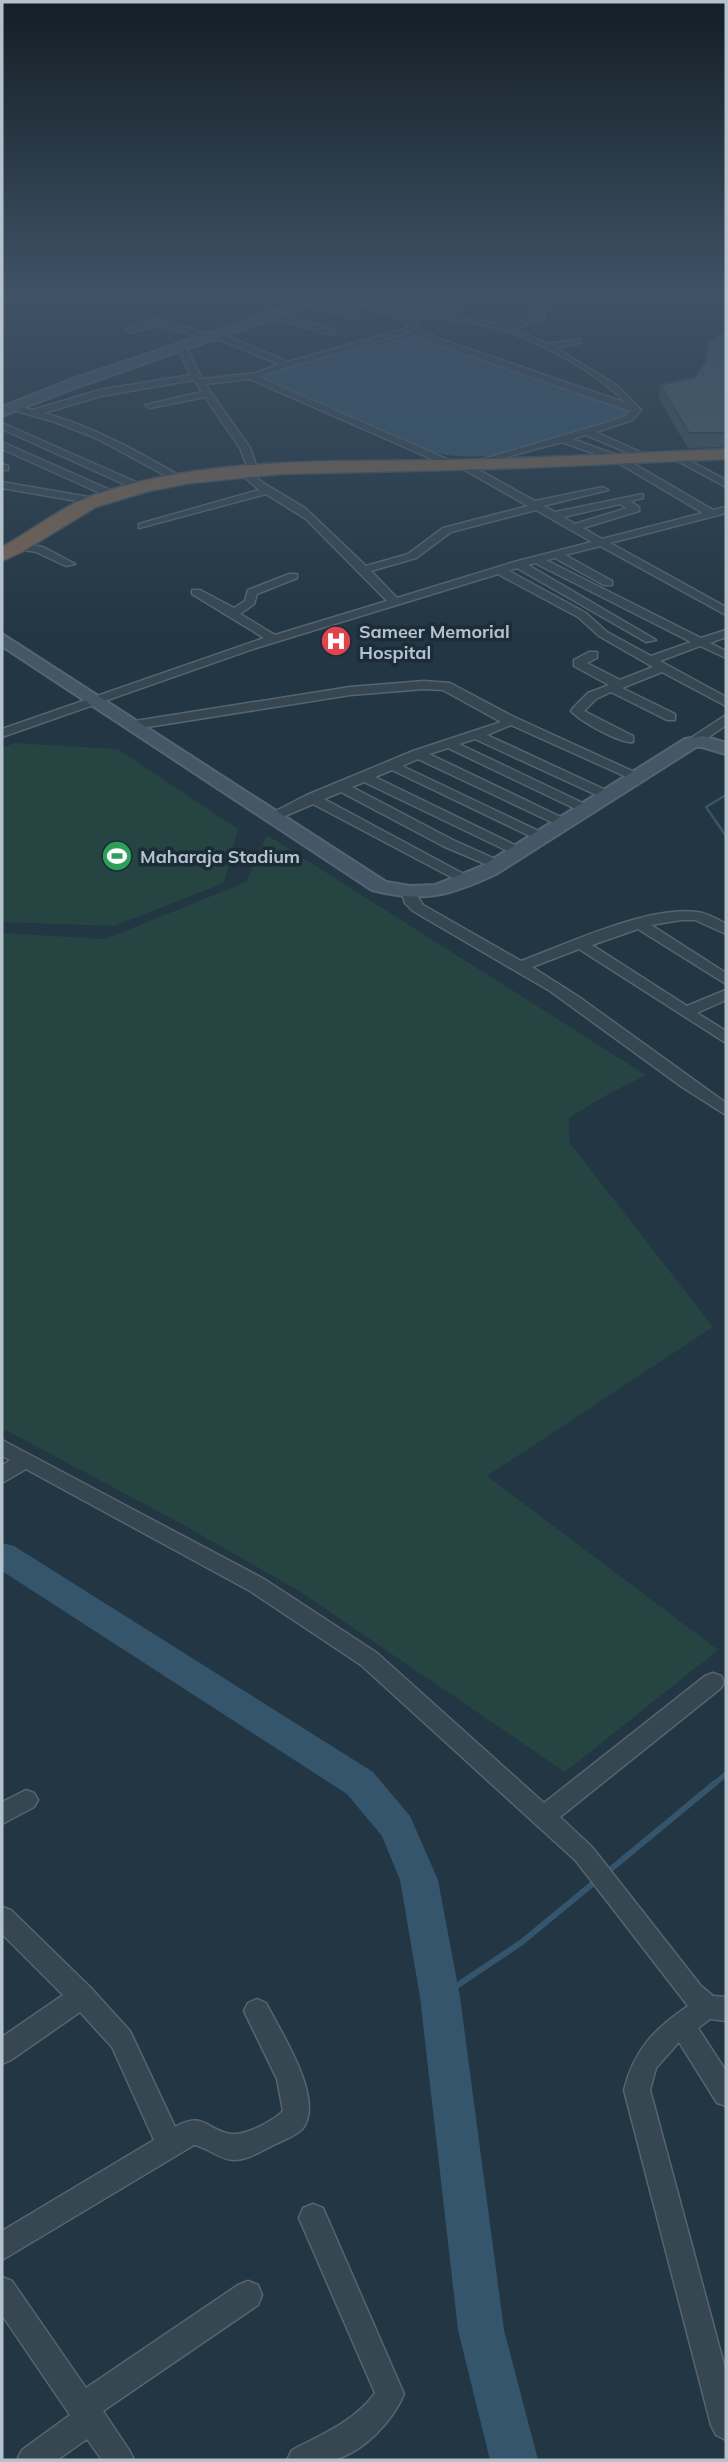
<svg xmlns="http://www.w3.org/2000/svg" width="728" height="2462" viewBox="0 0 728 2462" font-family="Mulish,sans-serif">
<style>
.green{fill:#254442}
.water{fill:#35556c}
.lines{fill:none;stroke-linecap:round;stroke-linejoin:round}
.stream-far2{stroke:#35556c;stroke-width:2.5}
.stream-far1{stroke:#35556c;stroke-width:5}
.stream{stroke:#35556c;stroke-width:6}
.river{fill:#35556c;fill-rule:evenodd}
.street-casing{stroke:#556570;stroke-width:3}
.secondary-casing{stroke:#556570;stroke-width:4}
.highway-casing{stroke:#42525d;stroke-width:3}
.street{fill:#374752;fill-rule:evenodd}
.secondary{fill:#455766;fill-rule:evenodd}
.highway{fill:#796453;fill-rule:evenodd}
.wall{fill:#3e515d}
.building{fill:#485e6c;stroke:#32424c;stroke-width:2}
.labels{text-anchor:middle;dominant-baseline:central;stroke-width:7;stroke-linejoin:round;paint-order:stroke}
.far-poi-label{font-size:18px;font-weight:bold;fill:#b4c2cd;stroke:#1c2c38;text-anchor:start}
</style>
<rect width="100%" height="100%" fill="#233643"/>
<path class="green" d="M 14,743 L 118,749 L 238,829 L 224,883 L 114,926 L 2,922 L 2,748 Z
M 267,835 L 646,1075 L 603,1097 L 569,1118 L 569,1142 L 713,1327 L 487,1476 L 718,1650 L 565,1772 L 299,1591 L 178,1522 L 2,1428 L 2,933 L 105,939 L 246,882 Z"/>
<path class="water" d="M 413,335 L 613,404 L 631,412 L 624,417 C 565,435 494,469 433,452 L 264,382 L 264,376 L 276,370 Z"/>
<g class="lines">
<path class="stream-far2" d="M 726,795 L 706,807 L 726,836"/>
<path class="stream-far1" d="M 713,1785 L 726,1774"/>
<path class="stream" d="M 605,1874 L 715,1783
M 440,1997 L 522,1942 L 596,1881"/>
<path class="river" d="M 2,1543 L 14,1546 L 373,1772 L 410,1816 L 438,1880 L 460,1997 L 504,2330 L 538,2460 L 490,2460 L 458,2330 L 420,1997 L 400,1880 L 382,1836 L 347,1794 L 2,1571 Z"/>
<g class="street-casing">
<path id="street" d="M 28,293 L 38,294 L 2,304 L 2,300 Z
M 290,293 L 303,293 L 324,300 L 320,303 Z
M 324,293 L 337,293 L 399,312 L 402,308 L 432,312 L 480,293 L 491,293 L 443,314 L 506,326 L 537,315 L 533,309 C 542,297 564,293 578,293 L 543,307 L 545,318 L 514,329 L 548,344 L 580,339 L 580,343 L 556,348 L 616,385 L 641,410 L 632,420 L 596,432 L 651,457 L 643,459 L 586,435 L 572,439 L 622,457 L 713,510 L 726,507 L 726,513 L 610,543 L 726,607 L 726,615 L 600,546 L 565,555 L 612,581 L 612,585 L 604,585 L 555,558 L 546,560 L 701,638 L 726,630 L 726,637 L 710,643 L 726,651 L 726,658 L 700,646 L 660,661 L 726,697 L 726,706 L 662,672 L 622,688 L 675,714 L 675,720 L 667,720 L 611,692 L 596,699 L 584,711 L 633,736 L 633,742 C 620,744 580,721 571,711 L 573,708 L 588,693 L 609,685 L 574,666 L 574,660 L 589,652 L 597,652 L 597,658 L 587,663 L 620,680 L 653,667 L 599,636 L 578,617 L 498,574 L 256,648 L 2,737 L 2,729 L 264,638 L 192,594 L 192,590 L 200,590 L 234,608 L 245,601 L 248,590 L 289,574 L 297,574 L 297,578 L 257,594 L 254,604 L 240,614 L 275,635 L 387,601 L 306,519 L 266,494 L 139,528 L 139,524 L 259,490 L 238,471 L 243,468 L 249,471 L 240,448 L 205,397 L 150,408 L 145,405 L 202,392 L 194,380 L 101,396 L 44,413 C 94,427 139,452 185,479 L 186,481 L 181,484 L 96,438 L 55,422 L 6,408 L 11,405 L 33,410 L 100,390 L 191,375 L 178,348 L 182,345 L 186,348 L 202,379 L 257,373 L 279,364 L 218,339 L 214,341 L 158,325 L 130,333 L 126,330 L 158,319 L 215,336 L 222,334 L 288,362 L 411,327 L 393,316 ZM 402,314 C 431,318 460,320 489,326 C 533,337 594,370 626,403 L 440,339 L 418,329 L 418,321 ZM 410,332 L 434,343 L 630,411 L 626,416 L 599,425 L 473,462 L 473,466 L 562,442 L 615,461 L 703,513 L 602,539 L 583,528 L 639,511 L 639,507 L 630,501 L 643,498 L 643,494 L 555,512 L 543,506 L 608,490 L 603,487 L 535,501 L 466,463 L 458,464 L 261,378 L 268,373 ZM 250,379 L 450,467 L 458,466 L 528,506 L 443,528 L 408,554 L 366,566 L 305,508 L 263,483 L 250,472 L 258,470 L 250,448 L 205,384 ZM 620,504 L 627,508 L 575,524 L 563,517 ZM 536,510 L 592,542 L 514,562 L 397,598 L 371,571 L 416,558 L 451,532 ZM 535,563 L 691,642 L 651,656 L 607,632 L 586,613 L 509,571 L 517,568 L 646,642 L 656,640 L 528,565 Z
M 311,300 L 357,314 L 358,316 L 354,319 L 308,305 Z
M 276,313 L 335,330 L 336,332 L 332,335 L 273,318 Z
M 2,423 L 145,486 L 146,488 L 137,490 L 2,429 Z
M 2,442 L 117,493 L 118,495 L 109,497 L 2,449 Z
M 675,453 L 726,480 L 726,487 L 672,458 L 670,456 Z
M 2,464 L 8,466 L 8,470 L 2,470 Z
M 2,482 L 94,498 L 99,501 L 94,504 L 2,488 Z
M 17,543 L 43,547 L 75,564 L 66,566 L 36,552 L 13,548 L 12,546 Z
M 424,681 L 450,683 L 512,716 L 643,776 L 636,780 L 631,779 L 511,725 L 487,735 L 610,792 L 612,795 L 605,799 L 475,739 L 459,744 L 589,806 L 589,812 L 584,813 L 448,748 L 429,754 L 567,820 L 569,823 L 562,827 L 418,759 L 402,766 L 545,834 L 545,840 L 540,841 L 392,770 L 375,777 L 523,849 L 523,855 L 518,856 L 364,782 L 352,787 L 453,840 L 502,862 L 504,865 L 497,869 L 443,846 L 341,792 L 324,799 L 471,878 L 473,881 L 466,885 L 313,804 L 278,819 L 268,819 L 266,816 L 307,795 L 413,751 L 501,722 L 443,690 L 424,689 L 350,695 L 135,729 L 129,725 L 135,721 L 350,687 Z
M 726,715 L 726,725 L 699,744 L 691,744 L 691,738 Z
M 409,890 L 414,891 L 423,905 L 521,961 C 567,944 649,905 697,912 C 707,913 717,919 726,924 L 726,934 L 695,920 L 681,920 L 651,925 L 726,973 L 726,984 L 638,929 L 592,945 L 687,1006 L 726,990 L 726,1000 L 697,1013 L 726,1031 L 726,1043 L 579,949 L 532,967 L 579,997 L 726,1103 L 726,1115 L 682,1087 L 550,991 L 413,911 L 405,903 L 402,894 Z
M 2,1440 L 264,1579 L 377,1653 L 544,1803 L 705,1676 L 713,1673 L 721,1676 L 724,1682 L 721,1688 L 560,1817 L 592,1847 L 701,1986 L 713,1996 L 726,1997 L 726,2021 L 710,2019 L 698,2028 L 726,2071 L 726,2106 L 717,2103 L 679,2042 L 656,2068 L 650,2090 L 726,2372 L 726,2440 L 716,2435 L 711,2425 L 624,2090 C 634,2050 654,2029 688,2006 L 576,1861 L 361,1665 L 250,1591 L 26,1469 L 2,1483 L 2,1466 L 10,1460 L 2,1456 Z
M 26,1790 L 34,1793 L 38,1800 L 34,1807 L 2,1824 L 2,1802 Z
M 2,1907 L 11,1910 L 91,1988 L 130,2031 L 175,2127 C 204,2110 207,2131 232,2134 C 247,2135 273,2121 283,2111 L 277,2079 L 244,2011 L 248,2003 L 257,1999 L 266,2003 C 280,2031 325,2099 303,2128 C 297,2135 288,2138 280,2142 C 265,2148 250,2160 234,2160 C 219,2160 208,2147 194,2145 L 2,2260 L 2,2231 L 154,2140 L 112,2047 L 80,2012 L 11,2060 L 2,2064 L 2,2037 L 63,1995 L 2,1934 Z
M 313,2204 L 323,2208 L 404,2394 C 393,2421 362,2454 332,2460 C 319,2462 301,2460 287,2460 L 292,2450 C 321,2435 355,2421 375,2393 L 299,2218 L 303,2208 Z
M 2,2277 L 12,2281 L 86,2388 L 238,2285 L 248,2281 L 258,2285 L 262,2295 L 258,2305 L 103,2411 L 129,2450 L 134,2460 L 102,2460 L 87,2439 L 57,2460 L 17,2460 L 22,2450 L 70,2415 L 2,2315 Z"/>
</g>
<g class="secondary-casing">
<path id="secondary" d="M 329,293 L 346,293 L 80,386 L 2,416 L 2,407 L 70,380 Z
M 2,634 L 386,882 L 410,886 L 435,885 L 482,866 L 685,739 L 703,736 L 726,743 L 726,754 L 702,747 L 696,747 L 496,874 C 449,896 423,903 372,890 L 2,646 Z"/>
</g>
<g class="highway-casing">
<path id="highway" d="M 726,449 L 726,459 L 494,469 L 281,474 L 191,483 L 149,491 L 96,507 L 22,552 L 2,561 L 2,547 C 33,530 60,507 94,495 C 207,456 332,462 451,460 C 543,458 634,453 726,449 Z"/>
</g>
<use href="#street" class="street"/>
<use href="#secondary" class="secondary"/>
<use href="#highway" class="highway"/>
</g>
<path class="wall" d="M 726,331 L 726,447 L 688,448 L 659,399 L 660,385 L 695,377 Z"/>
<path class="building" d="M 726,331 L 726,433 L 689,433 L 660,385 L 695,377 L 705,362 L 708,342 Z"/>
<linearGradient id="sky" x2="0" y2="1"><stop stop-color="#131e25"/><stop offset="0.46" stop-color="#3f5266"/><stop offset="1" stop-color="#3f5266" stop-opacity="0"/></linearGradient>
<rect width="728" height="638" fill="url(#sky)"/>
<defs>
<g id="hospital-disc" transform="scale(1.575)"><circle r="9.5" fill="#e0444e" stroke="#1c2c38"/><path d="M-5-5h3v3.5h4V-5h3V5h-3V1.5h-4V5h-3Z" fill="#fff"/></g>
<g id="stadium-disc" transform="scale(1.575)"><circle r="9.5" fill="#2e9e5b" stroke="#1c2c38"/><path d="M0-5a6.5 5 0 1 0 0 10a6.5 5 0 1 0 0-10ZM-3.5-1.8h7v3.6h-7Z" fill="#fff"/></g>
</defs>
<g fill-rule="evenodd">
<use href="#hospital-disc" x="336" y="641"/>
<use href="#stadium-disc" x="117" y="856"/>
</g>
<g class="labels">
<g class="far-poi-label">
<text x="359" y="631">Sameer Memorial<tspan x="359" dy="21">Hospital</tspan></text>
<text x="140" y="856">Maharaja Stadium</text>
</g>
</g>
<rect width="728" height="2462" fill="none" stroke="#b4c2cd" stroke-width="7"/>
</svg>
